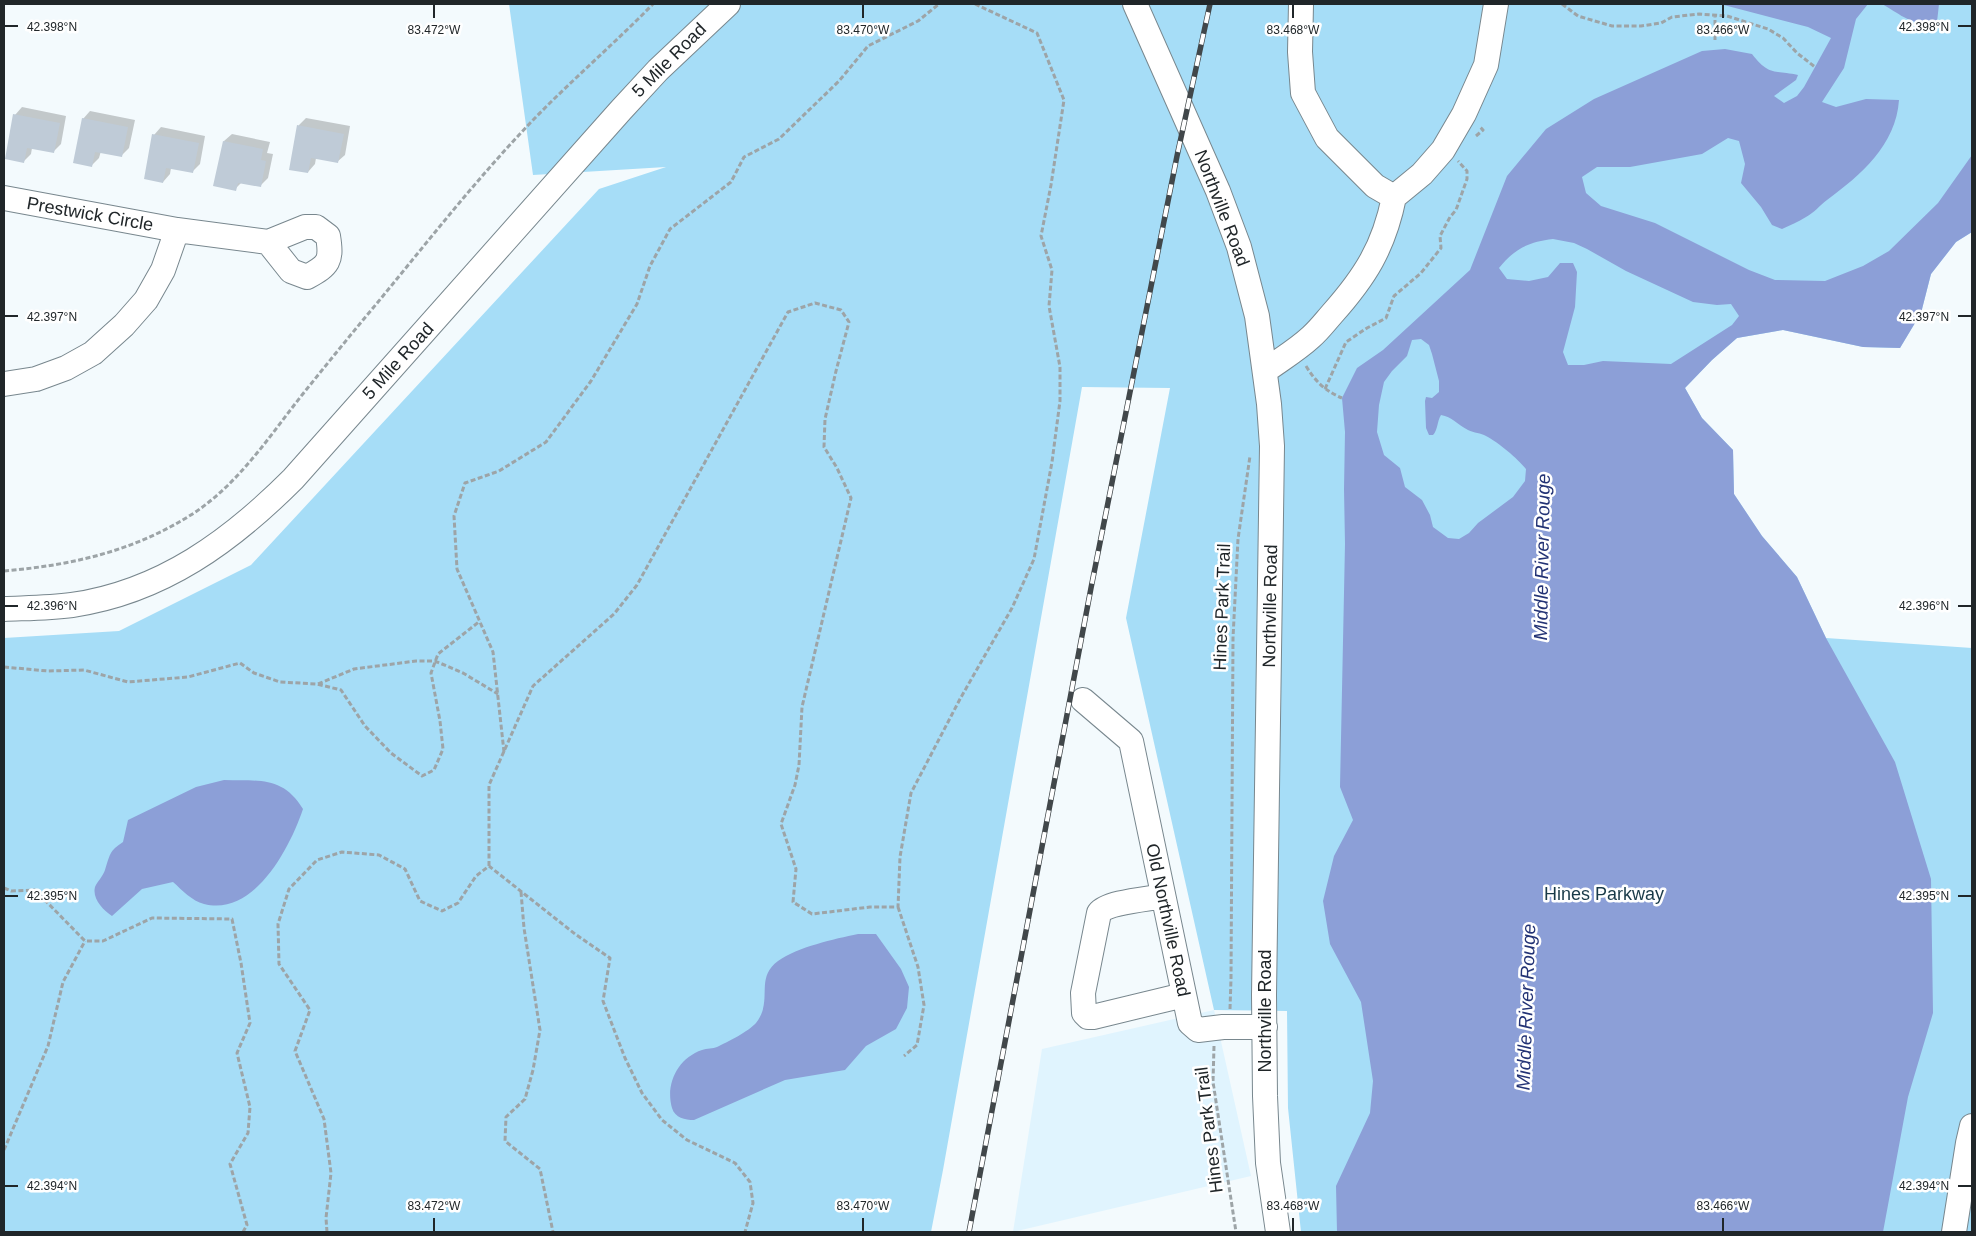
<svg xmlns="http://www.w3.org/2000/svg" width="1976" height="1236" viewBox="0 0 1976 1236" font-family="Arial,sans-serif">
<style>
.built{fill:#e0f4fe}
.green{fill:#a6ddf7}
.water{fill:#8c9fd7;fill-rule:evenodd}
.shadow{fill:#0003}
.building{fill:#bfcbd7}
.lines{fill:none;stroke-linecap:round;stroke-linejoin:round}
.minor-casing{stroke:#78878e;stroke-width:26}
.path{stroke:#9da4a7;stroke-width:3;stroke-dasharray:5 2.5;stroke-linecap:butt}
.minor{stroke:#fff;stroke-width:24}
.rail-casing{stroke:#41474a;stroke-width:5.5}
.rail{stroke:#fff;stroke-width:4;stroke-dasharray:11;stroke-linecap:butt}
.ticks{fill:none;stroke:#202629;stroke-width:2}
.labels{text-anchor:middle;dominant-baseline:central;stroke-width:5;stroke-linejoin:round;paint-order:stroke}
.street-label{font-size:18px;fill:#202629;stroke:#fff}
.park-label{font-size:18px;fill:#193a48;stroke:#fff}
.water-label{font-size:19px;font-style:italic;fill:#233375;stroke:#fff}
.ticks-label{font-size:12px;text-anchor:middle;fill:#202629;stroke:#fff;stroke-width:5;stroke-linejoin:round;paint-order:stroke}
</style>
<rect width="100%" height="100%" fill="#f3fafd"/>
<path class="built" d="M 1214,1010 L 1251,1176 L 1013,1232 L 1042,1049 Z"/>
<path class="green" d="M 509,4 L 1972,4 L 1972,232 L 1956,242 L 1931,274 L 1921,313 L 1900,348 L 1863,347 L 1783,330 L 1737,338 L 1712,360 L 1685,388 L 1702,418 L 1733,450 L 1734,494 L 1762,536 L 1797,577 L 1826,638 L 1972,648 L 1972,1232 L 1301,1232 L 1288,1108 L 1287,1011 L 1214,1010 L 1126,618 L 1170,388 L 1082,387 L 943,1170 L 931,1232 L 4,1232 L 4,638 L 119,631 L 251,565 L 599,189 L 666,167 L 533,175 Z"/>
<path class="water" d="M 1720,4 L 1868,4 L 1856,19 L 1844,68 L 1822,102 L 1836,107 L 1866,99 L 1899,100 C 1896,145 1861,175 1827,200 C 1820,205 1814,213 1806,217 C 1798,222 1790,225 1782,229 L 1772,225 L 1761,207 L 1741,183 L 1745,164 L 1739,141 L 1728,138 L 1702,154 L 1630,167 L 1597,167 L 1582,177 L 1586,193 L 1601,206 L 1655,223 L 1749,270 L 1775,280 L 1825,281 L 1863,266 L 1889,251 L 1938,203 L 1972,155 L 1972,232 L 1956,242 L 1931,274 L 1921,313 L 1900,348 L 1863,347 L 1783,330 L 1737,338 L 1712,360 L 1685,388 L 1702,418 L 1733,450 L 1734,494 L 1762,536 L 1797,577 L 1826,638 L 1895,762 L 1931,879 L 1933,1013 L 1908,1097 L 1883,1232 L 1337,1232 L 1336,1186 L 1370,1113 L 1373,1081 L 1361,1002 L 1330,944 L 1323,901 L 1334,856 L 1353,820 L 1340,787 L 1345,544 L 1344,489 L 1345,432 L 1342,398 L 1357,368 L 1383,350 L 1470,270 L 1507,176 L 1546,129 L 1594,99 L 1702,51 L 1725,49 L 1752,54 C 1769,76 1774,70 1798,75 L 1796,80 L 1774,96 L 1784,103 L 1797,96 L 1804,87 L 1831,38 L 1808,27 ZM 1553,239 L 1574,243 L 1587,249 L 1626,271 L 1693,302 L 1717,305 L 1731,304 L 1739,316 L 1732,325 L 1671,364 L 1603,361 L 1584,365 L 1568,365 L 1563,352 L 1575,307 L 1577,272 L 1573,263 L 1560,263 L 1548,277 L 1529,281 L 1507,279 L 1499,268 C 1515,248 1529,242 1553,239 ZM 1421,339 L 1429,345 L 1432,354 L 1439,381 L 1439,392 L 1432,398 L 1426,397 L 1425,401 L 1426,428 L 1429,435 L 1433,435 C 1438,430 1437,421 1441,415 C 1452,417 1457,424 1468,430 C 1474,433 1481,433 1486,436 C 1498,442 1518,459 1526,469 L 1525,481 L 1513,497 L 1478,523 L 1469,533 L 1459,539 L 1448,538 L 1433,527 L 1430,515 L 1422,500 L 1405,487 L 1400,468 L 1384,455 L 1377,432 L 1379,405 L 1384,382 L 1392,371 L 1407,356 L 1412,340 Z
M 1882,4 L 1939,4 L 1937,22 C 1912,27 1902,15 1882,4 Z
M 224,780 C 259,781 283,776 303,809 C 290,848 254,917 204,904 C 192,901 182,890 173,882 L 142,889 L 112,916 C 103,910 92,899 95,887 C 97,882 103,876 105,870 C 110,855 109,851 123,842 L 128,820 L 196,787 Z
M 858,934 L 876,934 L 901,969 L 909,987 L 907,1008 L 896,1029 L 866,1046 L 845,1070 L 785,1080 L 694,1120 C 685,1120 675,1118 672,1108 C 665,1084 678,1058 702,1050 C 707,1048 713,1049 717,1047 C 728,1042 749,1031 756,1023 C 774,1000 754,979 778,961 C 798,947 834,939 858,934 Z"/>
<path class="shadow" d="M 22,107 L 66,116 L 61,144 L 53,152 L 32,148 L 31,154 L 24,161 L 15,115 Z
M 90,111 L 135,120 L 129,148 L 122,155 L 101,151 L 99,158 L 92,165 L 83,119 Z
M 306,118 L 350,126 L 345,155 L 337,162 L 316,158 L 315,164 L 308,172 L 290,169 L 299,125 Z
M 161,127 L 205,136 L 200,164 L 192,172 L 171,168 L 170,174 L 163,182 L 154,135 Z
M 232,134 L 270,142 L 267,153 L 273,154 L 268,178 L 260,186 L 242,182 L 235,189 L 224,141 Z"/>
<path class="building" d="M 13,114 L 60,123 L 54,153 L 27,148 L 24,163 L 5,159 Z
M 82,118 L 128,127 L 122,157 L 95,152 L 92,167 L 73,163 Z
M 297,125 L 344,134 L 338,163 L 311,158 L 308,173 L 289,170 Z
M 152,134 L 199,143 L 193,173 L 166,168 L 163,183 L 144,179 Z
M 223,141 L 263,149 L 261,160 L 266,161 L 261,187 L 238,183 L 236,191 L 213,186 Z"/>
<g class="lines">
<g class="minor-casing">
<path id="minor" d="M 1135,4 L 1218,191 L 1239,247 L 1257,316 L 1269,404 L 1272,446 L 1264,995 L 1265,1096 L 1268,1163 L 1278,1232
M 1301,4 L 1300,52 L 1303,93 L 1327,138 L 1375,186 L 1394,197 L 1422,174 L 1443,150 L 1464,114 L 1486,65 L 1496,4
M 4,198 L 177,230 L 268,242 L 305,227 L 316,227 L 328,236 C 332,261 329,265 307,277 L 291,271 L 268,242
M 1265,371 C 1280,360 1297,350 1311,337 C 1319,330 1325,322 1332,314 C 1365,277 1384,247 1394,197
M 4,384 L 36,379 L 66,368 L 93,353 L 124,325 L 146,300 L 163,270 L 177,230
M 4,609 C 27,608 50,608 72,605 C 162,592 231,541 293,479 L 621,110 L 658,70 L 728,4
M 1083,700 L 1131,741 L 1190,1023 L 1198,1030 L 1223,1027 L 1265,1027
M 1163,896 C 1149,899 1107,902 1099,913 L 1083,993 L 1084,1013 L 1088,1017 L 1093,1017 L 1184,995
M 1954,1232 L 1968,1143 L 1972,1126"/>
</g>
<path class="path" d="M 1562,4 L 1578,16 L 1612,26 L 1641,26 L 1661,23 L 1672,17 L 1699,14 L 1727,16 L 1768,29 L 1783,38 L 1797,53 L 1815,67
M 1715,40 L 1715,15
M 1476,136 L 1483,130 L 1480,127
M 1306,366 C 1315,381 1325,391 1342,398
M 1325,389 L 1346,342 L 1367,328 L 1386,318 L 1394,296 L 1421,273 L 1441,248 L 1440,236 L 1450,217 L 1456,210 L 1467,179 L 1467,171 L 1458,161
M 4,571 C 73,565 135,551 194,513 C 239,483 269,437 302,395 C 327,364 352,333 378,302 C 429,240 479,176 535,118 C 573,79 615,43 653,4
M 4,667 L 48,671 L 84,670 L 128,682 L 188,677 L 240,663 L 254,673 L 280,682 L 317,684 L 341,690 L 365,726 L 391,753 L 422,776 L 434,770 L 443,749 L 440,721 L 431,673 L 438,654 L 480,621
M 318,684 L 354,669 L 416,661 L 435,661 L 463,673 L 498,694
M 504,752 L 493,652 L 457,569 L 454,516 L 465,483 L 499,471 L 546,442 L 591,381 L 637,304 L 650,266 L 670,229 L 731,182 L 744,157 L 779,139 L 839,81 L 868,46 L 918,21 L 939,4
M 489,866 L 489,785 L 533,686 L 614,614 L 637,585 L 788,312 L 815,303 L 841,310 L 849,322 L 836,371 L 825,419 L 824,447 L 837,468 L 851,498 L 802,707 L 799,765 L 795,785 L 781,824 L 796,869 L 793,902 L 812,914 L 870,907 L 898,907 L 900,857 L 911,793 L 960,699 L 1012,608 L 1034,559 L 1052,462 L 1060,401 L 1060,367 L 1049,306 L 1052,270 L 1041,236 L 1051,185 L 1064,100 L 1037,33 L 975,4
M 4,888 L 11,891 L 35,890 L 85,941 L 103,941 L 152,918 L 232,919 L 241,963 L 250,1023 L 237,1053 L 250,1107 L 248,1133 L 230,1164 L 247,1225 L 243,1232
M 521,892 L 524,928 L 540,1030 L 533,1070 L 525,1099 L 506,1117 L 505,1141 L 540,1169 L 553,1232
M 898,907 L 918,967 L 924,1005 L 917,1045 L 904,1056
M 1230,1009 L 1231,979 L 1233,638 L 1238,539 L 1250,456
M 1214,1046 L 1213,1082 L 1236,1232
M 4,1150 L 48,1046 L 63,982 L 85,941
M 327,1232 L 326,1218 L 331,1173 L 324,1119 L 295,1051 L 310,1010 L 279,964 L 278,924 L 289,889 L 317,860 L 342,852 L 379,855 L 405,869 L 420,901 L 442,911 L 458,903 L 476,876 L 489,866 L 575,934 L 610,958 L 603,1001 L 625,1058 L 642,1093 L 662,1120 L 687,1140 L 735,1163 L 750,1182 L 753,1203 L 745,1232"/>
<use href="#minor" class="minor"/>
<g class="rail-casing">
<path id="rail" d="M 969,1232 L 1091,588 L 1177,156 L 1210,4"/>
</g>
<use href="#rail" class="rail"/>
</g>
<path class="ticks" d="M 434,5 L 434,18M 863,5 L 863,18M 1293,5 L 1293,18M 1723,5 L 1723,18M 5,26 L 18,26M 1958,26 L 1971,26M 5,316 L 18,316M 1958,316 L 1971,316M 5,606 L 18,606M 1958,606 L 1971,606M 5,896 L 18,896M 1958,896 L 1971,896M 5,1186 L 18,1186M 1958,1186 L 1971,1186M 434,1218 L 434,1231M 863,1218 L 863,1231M 1293,1218 L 1293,1231M 1723,1218 L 1723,1231"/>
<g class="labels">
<g class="street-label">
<text transform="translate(669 60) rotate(-45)">5 Mile Road</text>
<text transform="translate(1222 208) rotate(69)">Northville Road</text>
<text transform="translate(90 214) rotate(10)">Prestwick Circle</text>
<text transform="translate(398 361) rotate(-48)">5 Mile Road</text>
<text transform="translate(1270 606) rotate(-89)">Northville Road</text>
<text transform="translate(1222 607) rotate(-88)">Hines Park Trail</text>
<text transform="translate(1168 920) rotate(78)">Old Northville Road</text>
<text transform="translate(1265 1011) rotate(-90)">Northville Road</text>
<text transform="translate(1209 1130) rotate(-97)">Hines Park Trail</text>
</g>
<g class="park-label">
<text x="1604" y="894">Hines Parkway</text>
</g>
<g class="water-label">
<text transform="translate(1542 557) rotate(-89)">Middle River Rouge</text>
<text transform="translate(1526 1007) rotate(-88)">Middle River Rouge</text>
</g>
</g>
<g class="ticks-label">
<text x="52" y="31">42.398°N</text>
<text x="1924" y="31">42.398°N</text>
<text x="434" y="34">83.472°W</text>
<text x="863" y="34">83.470°W</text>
<text x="1293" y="34">83.468°W</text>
<text x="1723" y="34">83.466°W</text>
<text x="52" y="321">42.397°N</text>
<text x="1924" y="321">42.397°N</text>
<text x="52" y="610">42.396°N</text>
<text x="1924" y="610">42.396°N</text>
<text x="52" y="900">42.395°N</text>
<text x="1924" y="900">42.395°N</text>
<text x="52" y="1190">42.394°N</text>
<text x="1924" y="1190">42.394°N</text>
<text x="434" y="1210">83.472°W</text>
<text x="863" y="1210">83.470°W</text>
<text x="1293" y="1210">83.468°W</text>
<text x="1723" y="1210">83.466°W</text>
</g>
<rect width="1976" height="1236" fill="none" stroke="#202629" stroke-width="10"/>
</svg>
